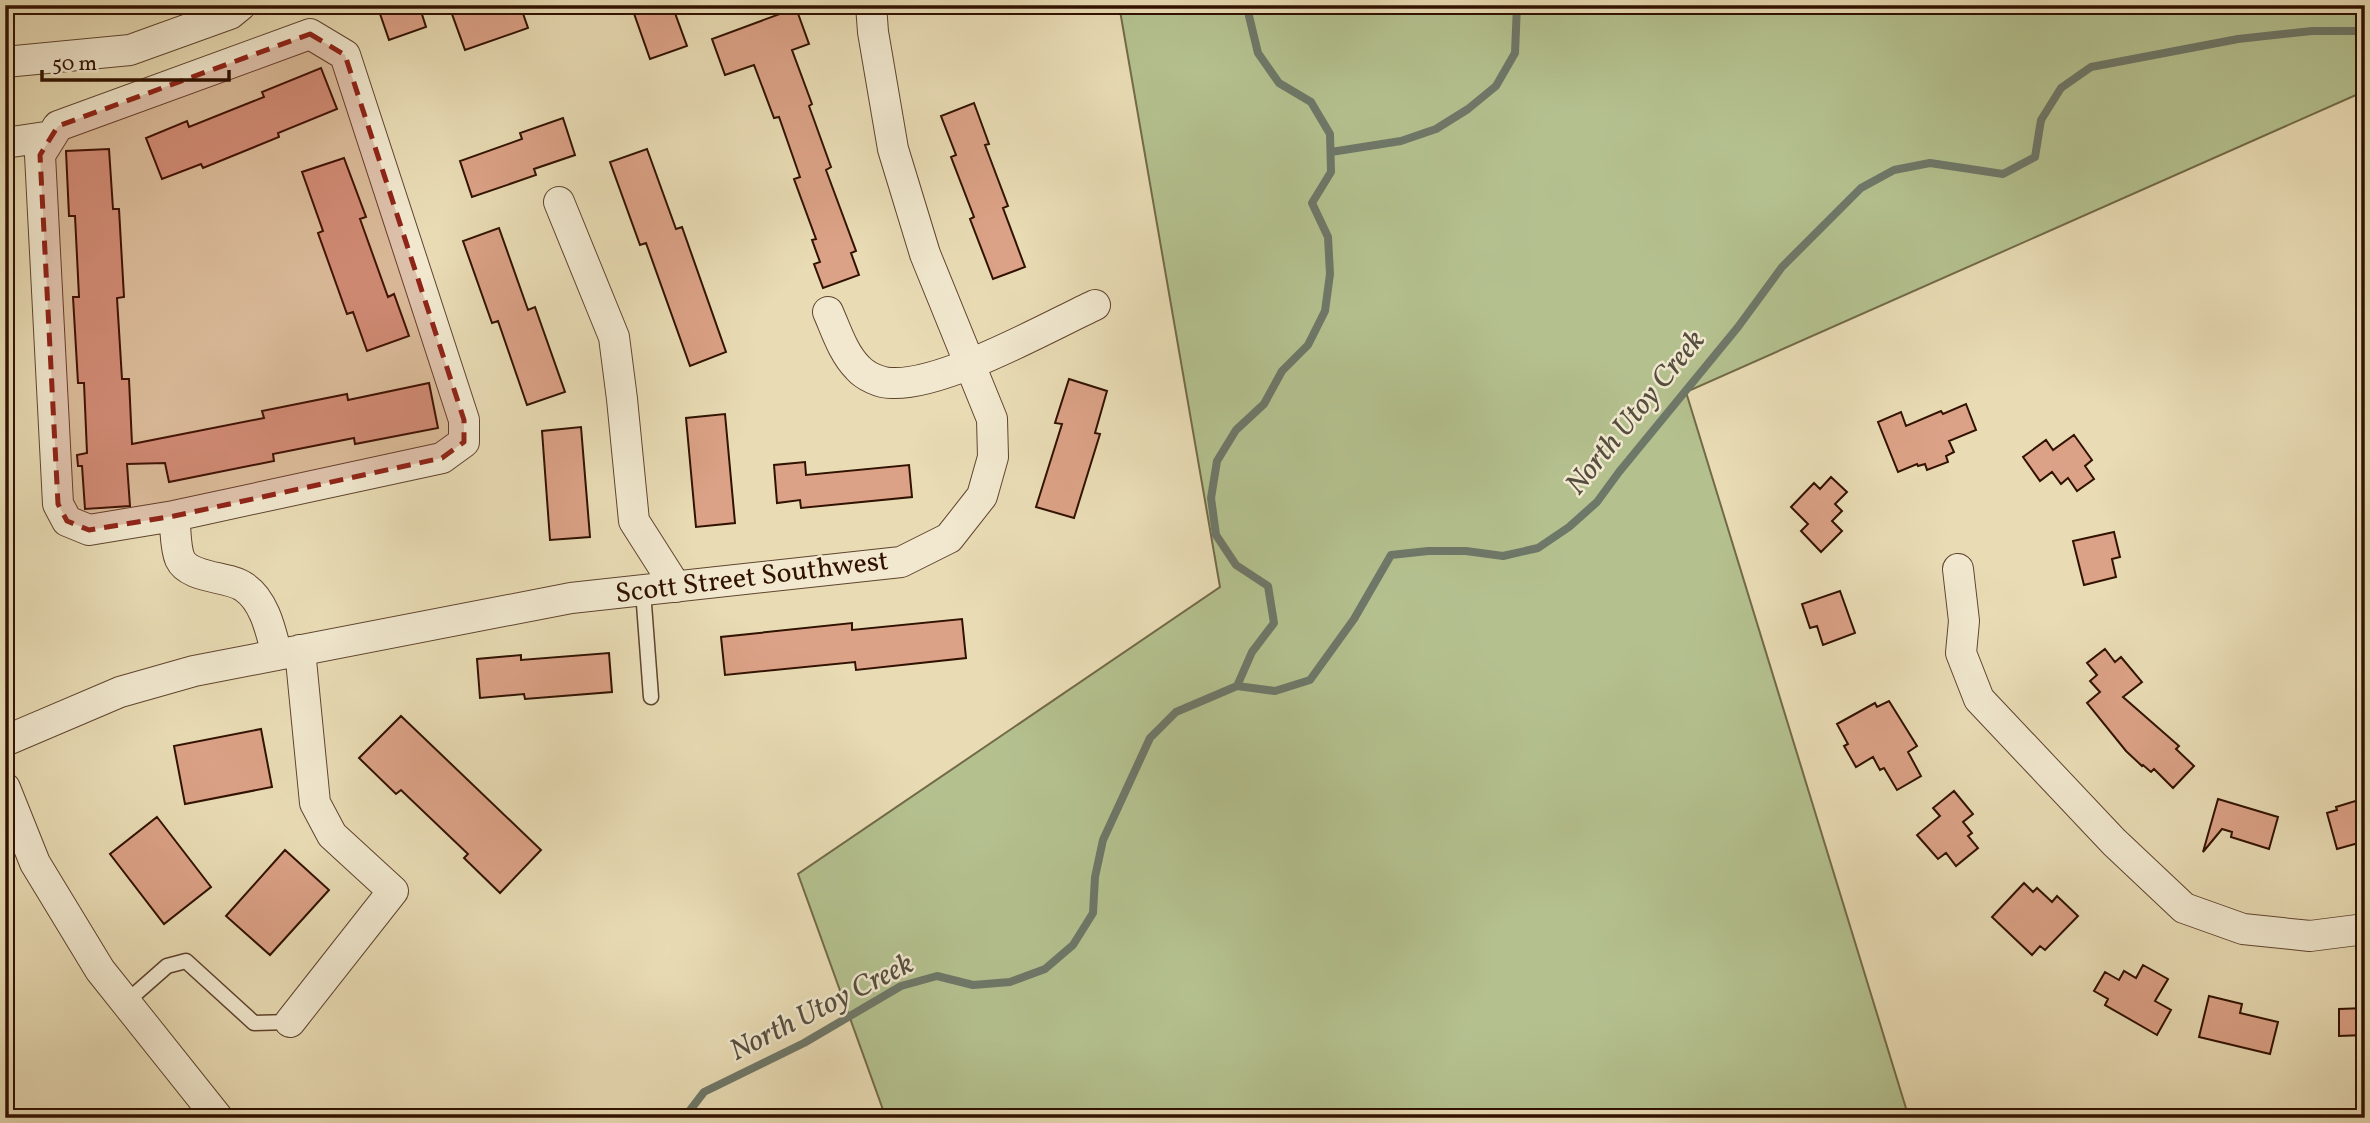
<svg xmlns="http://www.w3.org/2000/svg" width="2370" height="1123" viewBox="0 0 2370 1123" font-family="Vollkorn,serif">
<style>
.green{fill:#b4c18f;stroke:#726a48;stroke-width:2}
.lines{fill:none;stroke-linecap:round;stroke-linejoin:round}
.stream{stroke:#6e7869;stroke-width:8}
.building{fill:#dca287;stroke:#311201;stroke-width:2}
.lane-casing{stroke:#5f442e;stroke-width:17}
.street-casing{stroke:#5f442e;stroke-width:32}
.lane{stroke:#f1e8cf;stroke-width:14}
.street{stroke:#f1e8cf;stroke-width:30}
.marked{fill:#8f2418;fill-opacity:0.2;stroke:#8f2418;stroke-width:5;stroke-dasharray:14 9;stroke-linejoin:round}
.labels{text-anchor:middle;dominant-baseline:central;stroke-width:5;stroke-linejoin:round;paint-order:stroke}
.street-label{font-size:28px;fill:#311201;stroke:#f1e8cf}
.water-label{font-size:30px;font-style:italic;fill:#554e3e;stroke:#f1e8cf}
</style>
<rect width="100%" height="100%" fill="#e9dcb5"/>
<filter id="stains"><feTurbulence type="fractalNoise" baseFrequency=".00286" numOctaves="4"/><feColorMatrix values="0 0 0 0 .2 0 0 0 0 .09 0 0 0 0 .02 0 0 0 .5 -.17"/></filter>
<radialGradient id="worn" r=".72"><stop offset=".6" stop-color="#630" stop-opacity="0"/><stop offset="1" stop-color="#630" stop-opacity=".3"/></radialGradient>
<path class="green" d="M 1119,5 L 2365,5 L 2365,91 L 1686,392 L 1909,1118 L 886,1118 L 798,874 L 1220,587 Z"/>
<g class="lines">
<path class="stream" d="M 1331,152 L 1401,141 L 1436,129 L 1468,109 L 1496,86 L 1515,53 L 1517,5
M 1237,686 L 1252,652 L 1274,623 L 1268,586 L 1236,565 L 1216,535 L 1211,498 L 1217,461 L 1236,430 L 1264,404 L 1282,371 L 1308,345 L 1325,311 L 1330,274 L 1328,237 L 1312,203 L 1331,172 L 1330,134 L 1311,102 L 1279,83 L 1258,53 L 1249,16 L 1249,5
M 684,1118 L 704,1092 L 804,1043 L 901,986 L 937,976 L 973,985 L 1010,982 L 1045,969 L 1073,945 L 1093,913 L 1095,877 L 1103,840 L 1150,738 L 1176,712 L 1237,686 L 1275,691 L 1310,680 L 1354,619 L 1391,555 L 1428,551 L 1466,551 L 1503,556 L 1538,548 L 1569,527 L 1597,502 L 1619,472 L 1738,327 L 1782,267 L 1861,188 L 1894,170 L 1930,163 L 2003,174 L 2035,157 L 2041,120 L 2061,88 L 2091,67 L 2238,39 L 2312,31 L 2365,31"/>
</g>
<path class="building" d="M 377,5 L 419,5 L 426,27 L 389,40 Z
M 477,5 L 520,5 L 528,28 L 465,50 L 452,14 Z
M 631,5 L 672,5 L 687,46 L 650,59 Z
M 796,8 L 809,44 L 792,50 L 812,104 L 809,106 L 831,167 L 826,170 L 856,251 L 851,253 L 859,275 L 823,288 L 814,264 L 820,262 L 812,240 L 816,239 L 794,179 L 800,177 L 779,117 L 774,118 L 754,65 L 725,75 L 712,39 Z
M 321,68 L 337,109 L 278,133 L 279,137 L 203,168 L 201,164 L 162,179 L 146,138 L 187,121 L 189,127 L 264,97 L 262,92 Z
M 974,103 L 989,144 L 985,145 L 1008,206 L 1003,208 L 1025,267 L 993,279 L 970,219 L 974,217 L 951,157 L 956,155 L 941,116 Z
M 563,118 L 575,155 L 534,169 L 536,175 L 472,197 L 460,161 L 522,139 L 520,133 Z
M 109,149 L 113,209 L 119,209 L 124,297 L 117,298 L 122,379 L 129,379 L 132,444 L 264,418 L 262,411 L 347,394 L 348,400 L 429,383 L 438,428 L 355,444 L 354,438 L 273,454 L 274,461 L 169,482 L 165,463 L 127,464 L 130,506 L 85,509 L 82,466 L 78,466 L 77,455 L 87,453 L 84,383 L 78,383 L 73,297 L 79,297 L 75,216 L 69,216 L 66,151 Z
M 647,149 L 676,229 L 682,227 L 726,352 L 690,366 L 646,243 L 640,245 L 610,162 Z
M 344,158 L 366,217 L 360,219 L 388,297 L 394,294 L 409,336 L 367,351 L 353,312 L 347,314 L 318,233 L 323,231 L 302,172 Z
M 499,228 L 528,310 L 535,307 L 565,392 L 527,405 L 498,321 L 492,323 L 463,241 Z
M 1069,379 L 1107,391 L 1095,433 L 1100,434 L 1074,518 L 1036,507 L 1062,424 L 1055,423 Z
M 1966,404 L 1976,430 L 1949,441 L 1954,452 L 1946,456 L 1948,462 L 1927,470 L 1925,464 L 1918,466 L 1917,464 L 1898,472 L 1878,422 L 1901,412 L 1906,426 L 1941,411 L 1943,414 Z
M 725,414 L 735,523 L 696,527 L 686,418 Z
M 581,427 L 590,537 L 550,540 L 542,431 Z
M 2074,435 L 2092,460 L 2085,466 L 2094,479 L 2077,491 L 2068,478 L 2061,484 L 2052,472 L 2040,481 L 2023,457 L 2046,440 L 2053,450 Z
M 805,462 L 806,475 L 909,465 L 912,497 L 801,508 L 800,500 L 777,503 L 774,465 Z
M 1831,477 L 1847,492 L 1835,504 L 1842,511 L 1832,521 L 1842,531 L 1821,552 L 1801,531 L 1808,524 L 1791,507 L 1814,483 L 1820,489 Z
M 2114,532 L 2120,557 L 2112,559 L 2116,577 L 2084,585 L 2073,541 Z
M 1840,591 L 1855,633 L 1823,645 L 1817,626 L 1810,628 L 1802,604 Z
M 962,619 L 966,658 L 856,670 L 855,662 L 725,675 L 721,637 L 852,623 L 852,630 Z
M 2105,649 L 2115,662 L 2121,657 L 2142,682 L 2123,697 L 2179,746 L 2176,749 L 2194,766 L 2173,788 L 2154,769 L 2151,772 L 2143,765 L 2142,766 L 2126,751 L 2087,703 L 2100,692 L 2090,681 L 2097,675 L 2087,663 Z
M 609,653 L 612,692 L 525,699 L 524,694 L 480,698 L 477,659 L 521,655 L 521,660 Z
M 1889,701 L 1917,746 L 1908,752 L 1921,776 L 1897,790 L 1884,768 L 1880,770 L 1873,757 L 1856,767 L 1844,746 L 1848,744 L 1837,724 L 1875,703 L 1877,707 Z
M 401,716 L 541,850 L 500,893 L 464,858 L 468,854 L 401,790 L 396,794 L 359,758 Z
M 261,729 L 272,787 L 185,804 L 174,746 Z
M 1954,791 L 1973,814 L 1963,822 L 1972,833 L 1968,836 L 1978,848 L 1956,866 L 1946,853 L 1938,859 L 1917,835 L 1940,816 L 1933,808 Z
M 2365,798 L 2365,832 L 2359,833 L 2362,842 L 2337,849 L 2327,813 L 2337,810 L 2336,807 Z
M 2218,799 L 2278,817 L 2269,849 L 2231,837 L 2232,832 L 2222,829 L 2203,852 Z
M 157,817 L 211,887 L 164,924 L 110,854 Z
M 285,850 L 329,890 L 270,955 L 226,916 Z
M 2024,883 L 2033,892 L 2037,888 L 2052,902 L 2057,896 L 2078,916 L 2045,950 L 2040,946 L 2032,955 L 1992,917 Z
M 2143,965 L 2168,979 L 2155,1001 L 2171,1010 L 2157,1035 L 2105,1005 L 2108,999 L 2094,991 L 2105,972 L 2119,980 L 2124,971 L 2136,978 Z
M 2209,996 L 2242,1004 L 2240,1013 L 2278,1022 L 2270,1054 L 2199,1037 Z
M 2365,1008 L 2365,1035 L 2339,1036 L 2339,1009 Z"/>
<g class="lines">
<g class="lane-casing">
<path id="lane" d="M 643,591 L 651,697
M 125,1003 L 167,966 L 186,961 L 254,1023 L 290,1022"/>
</g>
<g class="street-casing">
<path id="street" d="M 310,34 L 345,55 L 464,420 L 464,442 L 442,458 L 174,516 L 89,530 L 67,521 L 58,504 L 40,155 L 58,126 Z
M 5,62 L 130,50 L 230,14 L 241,5
M 5,143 L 52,136
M 559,202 L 614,337 L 622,399 L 634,521 L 676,587
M 828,312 C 836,330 843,353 858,368 C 865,376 880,383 891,383 C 943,386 1046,328 1095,305
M 174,516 C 176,529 175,548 180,559 C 189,579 229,576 244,587 C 265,601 271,632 277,655
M 1958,569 L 1964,621 L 1961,653 L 1979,699 L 2114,842 L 2184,908 L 2243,929 L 2310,936 L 2365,929
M 5,741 L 120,692 L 194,671 L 571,598 L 901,562 L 949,538 L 982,496 L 993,457 L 992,419 L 925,254 L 893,149 L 873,32 L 871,5
M 5,788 L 35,863 L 100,970 L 218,1118
M 290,1022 L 393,891 L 332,835 L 315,803 L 300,650"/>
</g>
<use href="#lane" class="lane"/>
<use href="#street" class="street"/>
</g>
<path class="marked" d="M 310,34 L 345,55 L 464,420 L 464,442 L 442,458 L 174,516 L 89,530 L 67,521 L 58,504 L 40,155 L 58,126 Z"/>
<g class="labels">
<g class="street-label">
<text transform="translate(752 578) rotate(-7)">Scott Street Southwest</text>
</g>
<g class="water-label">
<text transform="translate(1636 413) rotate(-51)">North Utoy Creek</text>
<text transform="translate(822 1008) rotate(-27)">North Utoy Creek</text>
</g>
</g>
<rect width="2370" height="1123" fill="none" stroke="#e9dcb5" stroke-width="28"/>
<rect x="7" y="7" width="2356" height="1109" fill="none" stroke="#311201" stroke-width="3.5"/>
<rect x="14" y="14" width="2342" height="1095" fill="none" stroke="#311201" stroke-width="2"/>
<path d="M42 70v10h187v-10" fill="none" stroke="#311201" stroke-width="3.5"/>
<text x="52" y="70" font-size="21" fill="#311201" stroke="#f1e8cf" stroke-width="5" paint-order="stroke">50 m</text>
<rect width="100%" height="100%" filter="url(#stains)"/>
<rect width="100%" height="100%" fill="url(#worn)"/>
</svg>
